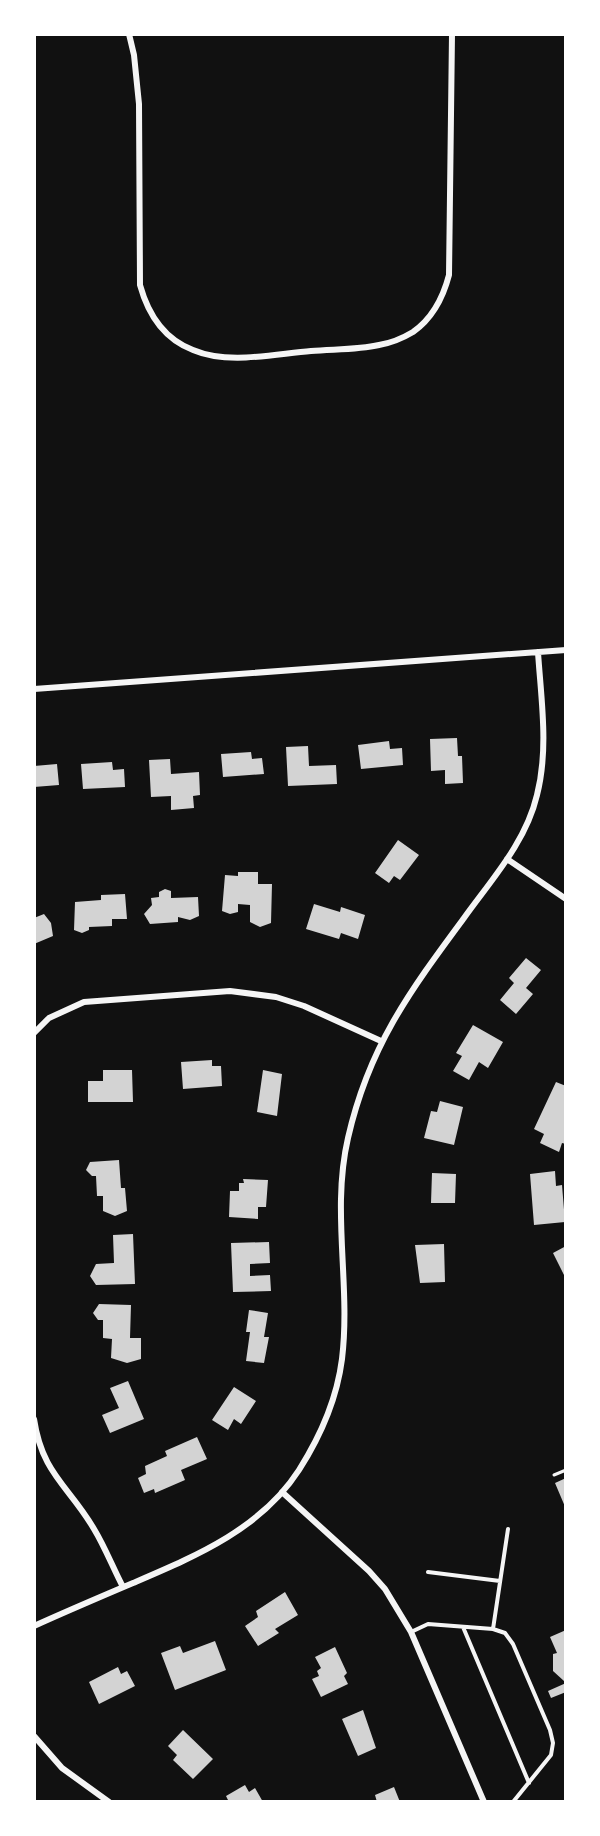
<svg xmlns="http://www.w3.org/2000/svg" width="600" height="1836" viewBox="0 0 600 1836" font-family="Cabin,sans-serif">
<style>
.building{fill:#d3d3d3}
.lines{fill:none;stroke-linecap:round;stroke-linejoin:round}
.path{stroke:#f5f5f5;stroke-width:3}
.service{stroke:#f5f5f5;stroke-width:4}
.minor{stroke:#f5f5f5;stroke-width:6}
</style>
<rect width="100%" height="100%" fill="#111"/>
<path class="building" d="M 457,738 L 458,756 L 462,756 L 463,783 L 445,784 L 445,770 L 431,771 L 430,739 Z
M 389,741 L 390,749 L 402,748 L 403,765 L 361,769 L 358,745 Z
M 308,746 L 309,766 L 336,765 L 337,784 L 288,786 L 286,747 Z
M 251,752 L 252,759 L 262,758 L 264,774 L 223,777 L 221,754 Z
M 170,759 L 171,774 L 199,772 L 200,795 L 193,796 L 194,808 L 171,810 L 171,796 L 151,797 L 149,760 Z
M 112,762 L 113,770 L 124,769 L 125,787 L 83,789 L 81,764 Z
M 57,764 L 59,785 L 34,787 L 34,766 Z
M 398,840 L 419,855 L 400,880 L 394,876 L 389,883 L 375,873 Z
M 238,872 L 258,872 L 258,884 L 272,884 L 271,923 L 260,927 L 250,922 L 250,905 L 238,904 L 238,912 L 230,914 L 222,911 L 225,875 L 238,876 Z
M 165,889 L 171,891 L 171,898 L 198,897 L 199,916 L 190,920 L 178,917 L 178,922 L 150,924 L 144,914 L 152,905 L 151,898 L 159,897 L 159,892 Z
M 125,894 L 127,919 L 112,919 L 112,926 L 89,927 L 89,930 L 82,933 L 74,930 L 75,902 L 101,900 L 101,895 Z
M 314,904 L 340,912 L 341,907 L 365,915 L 358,939 L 341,933 L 339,939 L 306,929 Z
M 44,914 L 51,923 L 53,936 L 34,944 L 34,918 Z
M 526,958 L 541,970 L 526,988 L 533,994 L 516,1014 L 500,1000 L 514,983 L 509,978 Z
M 473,1025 L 503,1042 L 488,1068 L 479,1062 L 469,1080 L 453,1071 L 462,1056 L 456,1053 Z
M 212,1060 L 212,1066 L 221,1066 L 222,1086 L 183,1089 L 181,1062 Z
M 103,1070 L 132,1070 L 133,1102 L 88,1102 L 88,1081 L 103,1081 Z
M 263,1070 L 282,1074 L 277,1116 L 257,1112 Z
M 556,1082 L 566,1086 L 566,1144 L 562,1143 L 559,1152 L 540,1143 L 544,1134 L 534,1129 Z
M 440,1101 L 463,1107 L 454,1145 L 424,1138 L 431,1111 L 437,1112 Z
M 119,1160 L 121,1188 L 125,1188 L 127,1211 L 115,1216 L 103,1211 L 103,1196 L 97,1196 L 96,1176 L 92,1176 L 86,1170 L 90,1162 Z
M 555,1171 L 556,1186 L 562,1185 L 565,1222 L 534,1225 L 530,1174 Z
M 432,1173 L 456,1174 L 455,1203 L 431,1203 Z
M 243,1179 L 268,1180 L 266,1207 L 258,1207 L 258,1219 L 229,1217 L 230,1191 L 239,1191 L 239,1183 L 244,1183 Z
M 133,1234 L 135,1284 L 96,1285 L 90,1276 L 96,1264 L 114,1263 L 113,1235 Z
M 269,1242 L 270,1263 L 250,1264 L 250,1276 L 270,1275 L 271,1291 L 233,1292 L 231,1243 Z
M 444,1244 L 445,1282 L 420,1283 L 415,1245 Z
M 566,1246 L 566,1279 L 553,1253 Z
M 99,1304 L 131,1305 L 130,1338 L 141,1338 L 141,1359 L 127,1363 L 111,1358 L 112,1339 L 103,1338 L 103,1320 L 98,1320 L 93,1313 Z
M 249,1310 L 268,1313 L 264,1337 L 269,1337 L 264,1363 L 246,1361 L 250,1332 L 246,1332 Z
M 128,1381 L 144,1419 L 110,1433 L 102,1415 L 119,1408 L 110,1388 Z
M 234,1387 L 256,1401 L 241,1424 L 234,1419 L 228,1430 L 212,1420 Z
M 197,1437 L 207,1459 L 181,1470 L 185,1480 L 155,1493 L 154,1489 L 144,1493 L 138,1478 L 146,1474 L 145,1466 L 167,1456 L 165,1451 Z
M 566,1478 L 566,1509 L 555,1483 Z
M 285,1592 L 298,1615 L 275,1629 L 279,1633 L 258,1646 L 245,1626 L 258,1617 L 256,1611 Z
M 566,1630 L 566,1680 L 564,1681 L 553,1671 L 553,1654 L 557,1653 L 550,1637 Z
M 215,1641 L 226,1670 L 175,1690 L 161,1653 L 180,1646 L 183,1653 Z
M 335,1647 L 347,1673 L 344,1676 L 348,1684 L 321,1697 L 312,1679 L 319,1676 L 317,1671 L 321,1668 L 315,1657 Z
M 118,1667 L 121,1674 L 127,1671 L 135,1686 L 99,1704 L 89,1682 Z
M 566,1683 L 566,1692 L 551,1698 L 548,1691 Z
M 363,1710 L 376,1748 L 358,1756 L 342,1719 Z
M 183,1730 L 213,1759 L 193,1779 L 173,1760 L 177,1755 L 168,1746 Z
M 245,1785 L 249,1792 L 255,1788 L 263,1802 L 229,1802 L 226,1796 Z
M 394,1787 L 400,1802 L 377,1802 L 375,1795 Z"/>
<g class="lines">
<path class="path" d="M 554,1475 L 566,1470"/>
<path class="service" d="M 428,1572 L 500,1581
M 463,1627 L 529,1783
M 493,1629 L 508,1529
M 411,1632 L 428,1624 L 493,1629 L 505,1633 L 513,1644 L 550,1730 L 553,1743 L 551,1755 L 513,1802"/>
<path class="minor" d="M 129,34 L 134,55 L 139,104 L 140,285 C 148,314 164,339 193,350 C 228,365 274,354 311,351 C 333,349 357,350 379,345 C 391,343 403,338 413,332 C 433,318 443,298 449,275 L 452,34
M 34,689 L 566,650
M 507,859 L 566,899
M 34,1033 L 49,1018 L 84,1002 L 230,991 L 276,997 L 304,1006 L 381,1041
M 34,1419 C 42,1474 69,1486 94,1529 C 105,1547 113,1568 123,1587
M 282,1492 L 369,1571 L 385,1589 L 411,1632 L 484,1802
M 34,1626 C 67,1611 100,1597 133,1583 C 196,1556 261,1529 299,1470 C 320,1437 337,1398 342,1359 C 351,1285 331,1211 348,1138 C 369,1046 410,991 464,918 C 492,879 526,842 537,795 C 549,748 541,699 538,652
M 34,1736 L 62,1768 L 109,1802"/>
</g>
<rect width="600" height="1836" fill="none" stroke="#ffffff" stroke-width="72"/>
</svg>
